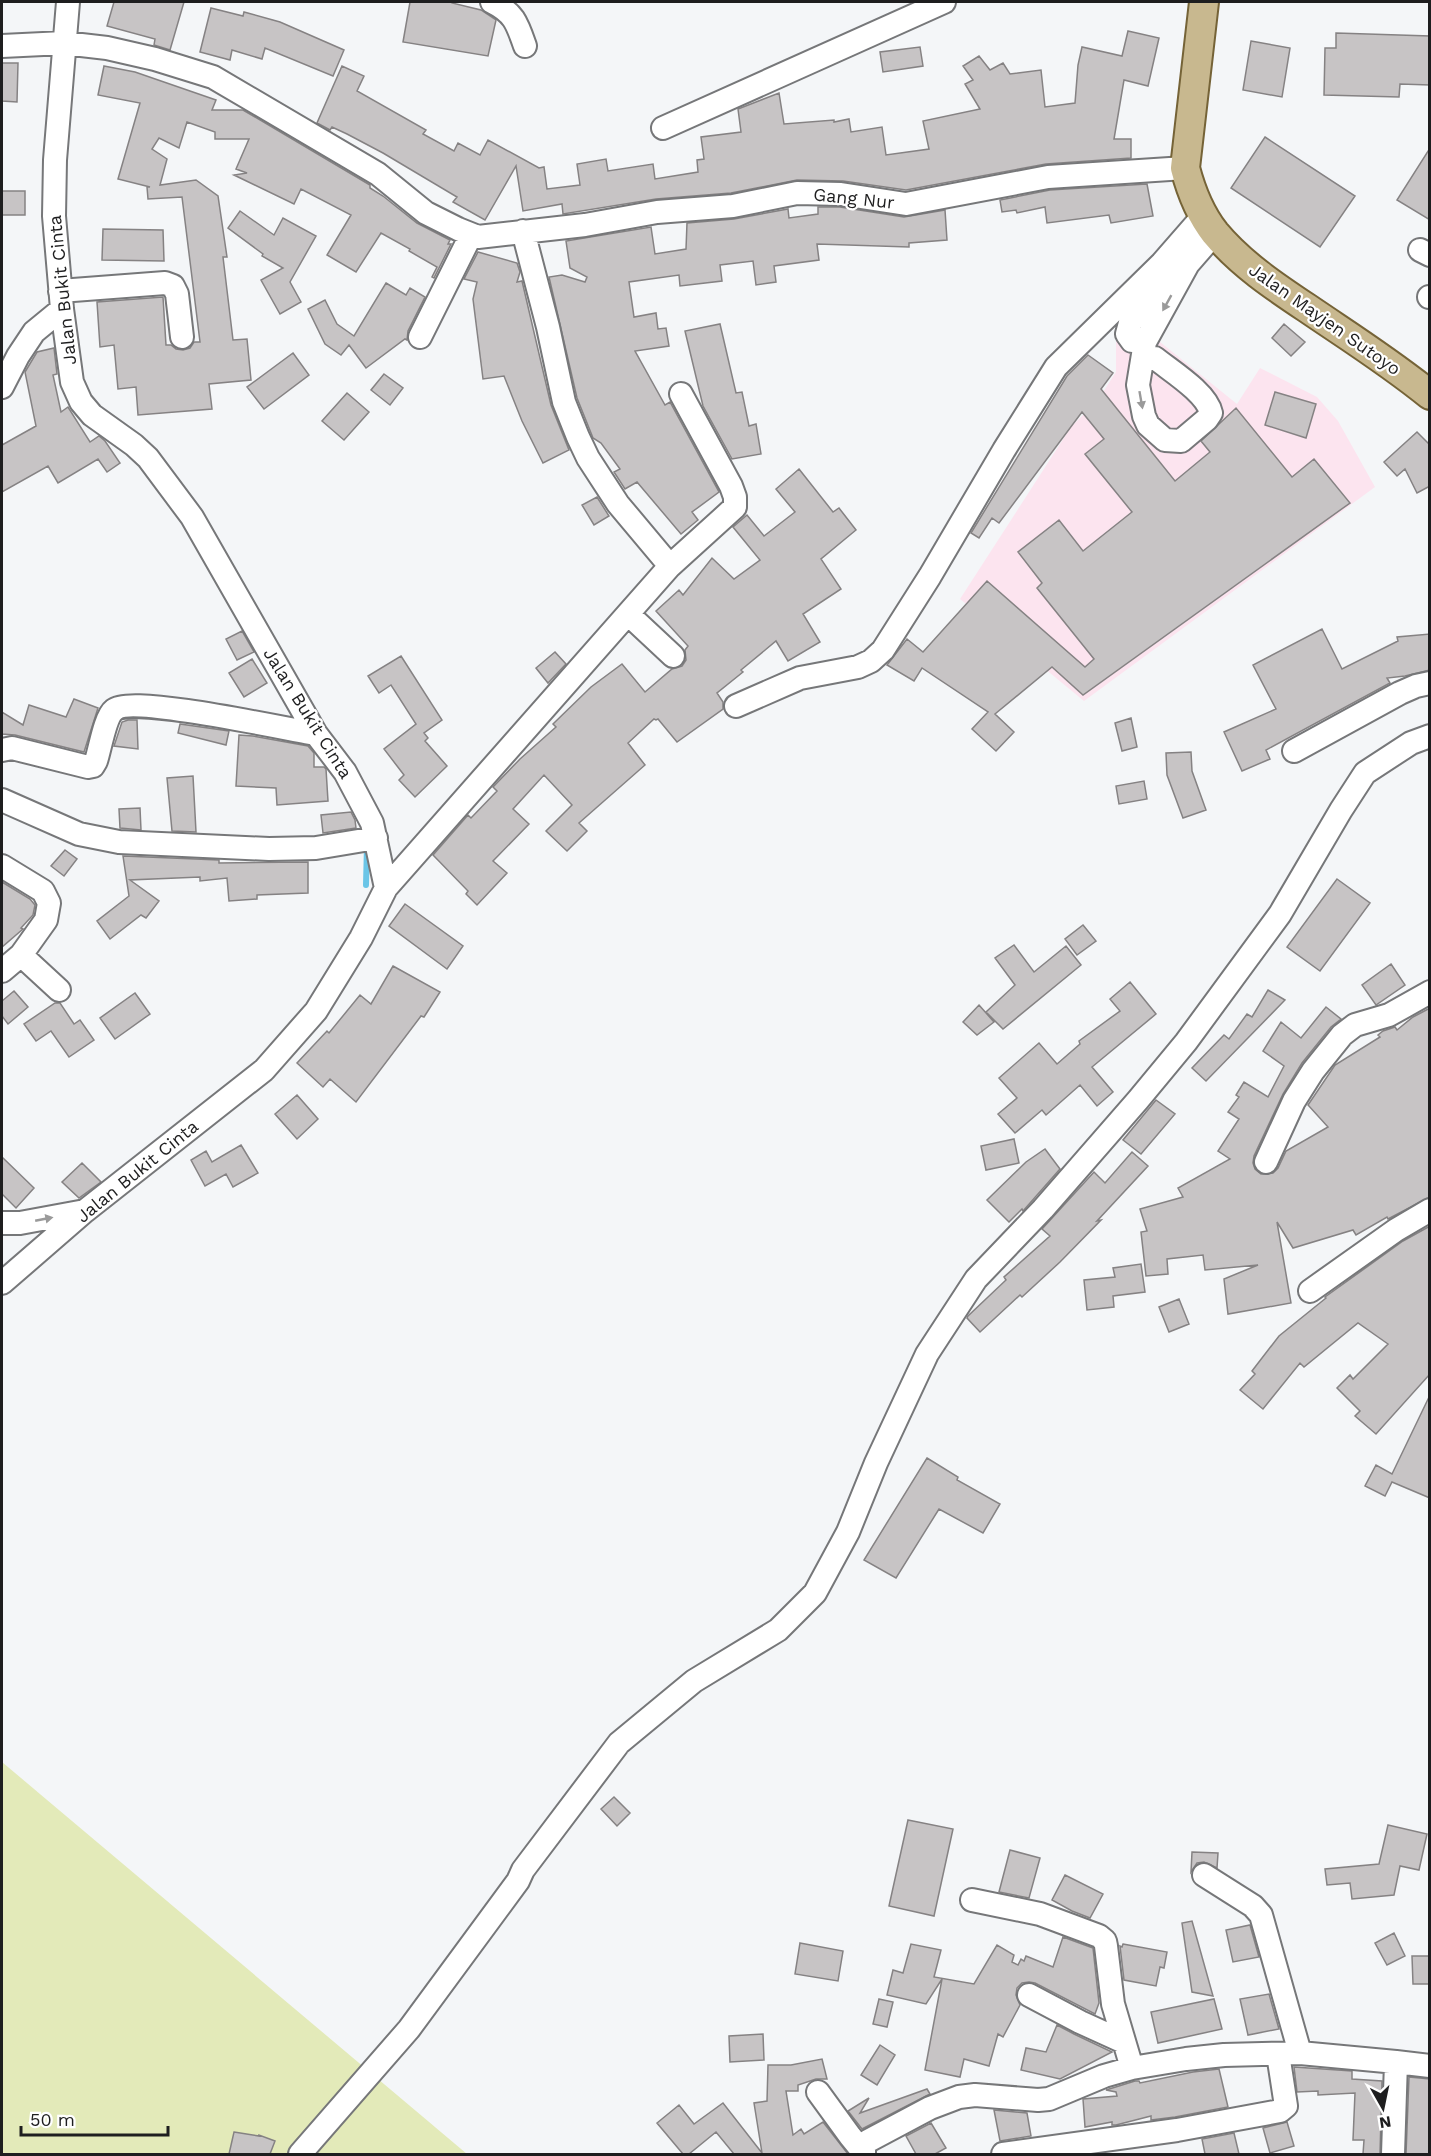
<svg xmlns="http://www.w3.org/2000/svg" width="1431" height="2156" viewBox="0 0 1431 2156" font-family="'Work Sans',sans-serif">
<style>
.medical{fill:#fce4ef}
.green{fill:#e3eab9}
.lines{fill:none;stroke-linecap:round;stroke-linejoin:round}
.stream{stroke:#6ac5e7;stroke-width:6}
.building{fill:#c7c4c5;stroke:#858283;stroke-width:1.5}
.minor-casing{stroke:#767779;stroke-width:26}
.major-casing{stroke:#756337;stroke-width:32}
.minor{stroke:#fff;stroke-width:22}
.major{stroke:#c8b88f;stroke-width:28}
.oneway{fill:#9a9a9a}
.labels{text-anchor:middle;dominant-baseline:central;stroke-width:4.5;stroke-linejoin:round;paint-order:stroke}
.street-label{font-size:18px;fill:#1e1e1f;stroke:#fff}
</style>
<rect width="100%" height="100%" fill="#f4f6f8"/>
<path class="medical" d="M 1195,271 L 1160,332 L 1160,342 L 1237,404 L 1260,368 L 1317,397 L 1338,421 L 1375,487 L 1084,701 L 960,599 L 1071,427 L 1098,400 L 1116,372 L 1116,318 Z"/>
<path class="green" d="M 2,1762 L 467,2154 L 2,2154 Z"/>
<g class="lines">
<path class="stream" d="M 366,885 L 367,845"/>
</g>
<path class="building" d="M 114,2 L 184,2 L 170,50 L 154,45 L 155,39 L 107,26 Z
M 410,2 L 452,2 L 452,3 L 481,10 L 496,20 L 488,56 L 403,42 Z
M 211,8 L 243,16 L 244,12 L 280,22 L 344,50 L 333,76 L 265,48 L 262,59 L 232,50 L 230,60 L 200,52 Z
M 1128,31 L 1159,38 L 1148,86 L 1124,80 L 1114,139 L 1131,139 L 1131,158 L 1046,164 L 906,190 L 843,181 L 797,180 L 731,193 L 656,199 L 563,214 L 562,204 L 523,211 L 516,166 L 485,220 L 453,202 L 457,197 L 383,153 L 347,134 L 332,127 L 330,130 L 317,123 L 342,66 L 364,76 L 357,91 L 426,130 L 423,134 L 454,151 L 458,143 L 480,155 L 488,140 L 539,168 L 544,167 L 547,189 L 580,185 L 577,164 L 606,159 L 608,171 L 653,164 L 655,179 L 698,172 L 697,160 L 704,159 L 701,137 L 741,132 L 738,109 L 779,93 L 784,124 L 834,120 L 834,122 L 849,119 L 851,132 L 882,127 L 886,155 L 929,149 L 923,121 L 980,109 L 965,84 L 973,80 L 963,66 L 979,56 L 990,70 L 1003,63 L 1010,74 L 1041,70 L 1045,107 L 1075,103 L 1078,65 L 1082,47 L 1122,56 Z
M 1336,33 L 1430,36 L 1430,85 L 1400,84 L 1399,97 L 1324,95 L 1325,48 L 1336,48 Z
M 1251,41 L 1290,48 L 1282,97 L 1243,90 Z
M 920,47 L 923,66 L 883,72 L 880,52 Z
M 2,63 L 18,63 L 17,102 L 2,101 Z
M 104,66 L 135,72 L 216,100 L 212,110 L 243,110 L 370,185 L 370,188 L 383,196 L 417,223 L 450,240 L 448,244 L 451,244 L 434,278 L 432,277 L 437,267 L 409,251 L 410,249 L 381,233 L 356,272 L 327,255 L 351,215 L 301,189 L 294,204 L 234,175 L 247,173 L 236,169 L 249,139 L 215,139 L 215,132 L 187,122 L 179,148 L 159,138 L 152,149 L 167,159 L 160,185 L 196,180 L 218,196 L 227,257 L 223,257 L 233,340 L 247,339 L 251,380 L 209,384 L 212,409 L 138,415 L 136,387 L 118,389 L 114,345 L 100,347 L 97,302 L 163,297 L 166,345 L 171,345 L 176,349 L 183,350 L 190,348 L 194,342 L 200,342 L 182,197 L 148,199 L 147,187 L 150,187 L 118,179 L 140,103 L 98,95 Z
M 1265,137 L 1355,196 L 1320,247 L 1231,188 Z
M 1430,148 L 1430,220 L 1397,200 Z
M 1147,184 L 1153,216 L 1111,223 L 1109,215 L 1047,223 L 1045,207 L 1017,213 L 1016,210 L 1002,212 L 1000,200 L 1050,190 Z
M 2,191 L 25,191 L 25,215 L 2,215 Z
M 818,207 L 840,207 L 904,217 L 945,210 L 947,240 L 909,243 L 909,247 L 817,244 L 819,260 L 774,266 L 776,282 L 756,285 L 753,261 L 720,265 L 722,281 L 680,286 L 679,275 L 629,282 L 634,317 L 656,313 L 658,329 L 666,328 L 669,346 L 635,351 L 665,405 L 670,402 L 719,492 L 692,512 L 698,520 L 681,534 L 637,482 L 625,489 L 614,472 L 620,469 L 601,443 L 593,438 L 577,398 L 549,277 L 562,275 L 585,282 L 587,277 L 570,268 L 566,241 L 651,227 L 655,254 L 686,249 L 687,223 L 734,219 L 788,209 L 789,218 L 818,214 Z
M 240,211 L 274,235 L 283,218 L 316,236 L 290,282 L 301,302 L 280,314 L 261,280 L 283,268 L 262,256 L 263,254 L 228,228 Z
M 103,229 L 163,230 L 164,261 L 102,260 Z
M 478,252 L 517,263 L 520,272 L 517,282 L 522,281 L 551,405 L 569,450 L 543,463 L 522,421 L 504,376 L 483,379 L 473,299 L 477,282 L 464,279 Z
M 386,283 L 406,295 L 410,288 L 425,297 L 408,331 L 407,340 L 405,339 L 366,368 L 349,345 L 341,355 L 325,344 L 308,309 L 325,300 L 337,324 L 354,336 Z
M 720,324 L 736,393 L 742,392 L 749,426 L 756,424 L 761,454 L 732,459 L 703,406 L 685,331 Z
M 1284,324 L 1305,342 L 1291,356 L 1272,338 Z
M 54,348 L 57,374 L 53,375 L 61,412 L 68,407 L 90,442 L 99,436 L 105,441 L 120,463 L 107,472 L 98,459 L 58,483 L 48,466 L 2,492 L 2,445 L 36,426 L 25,372 L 37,352 Z
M 293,353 L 309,375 L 264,409 L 247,387 Z
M 1088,355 L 1113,373 L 1101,389 L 1175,481 L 1210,452 L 1201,441 L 1236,408 L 1292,477 L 1314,459 L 1350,503 L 1083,695 L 1052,667 L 995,714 L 1014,732 L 996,751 L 972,729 L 988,712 L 922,668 L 914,681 L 887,665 L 907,639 L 923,652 L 987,581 L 1085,667 L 1094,659 L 1037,588 L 1042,583 L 1018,552 L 1059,520 L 1083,551 L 1132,512 L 1085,454 L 1104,439 L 1082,412 L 999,523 L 992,518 L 979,538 L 971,533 L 1067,376 Z
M 384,374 L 403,388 L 390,405 L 371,390 Z
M 1275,392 L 1316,404 L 1306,438 L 1265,425 Z
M 347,393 L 369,412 L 344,440 L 322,421 Z
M 1417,432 L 1430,445 L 1430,486 L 1417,493 L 1405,469 L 1397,476 L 1384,462 Z
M 799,469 L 833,512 L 839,508 L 856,530 L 821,559 L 841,589 L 803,614 L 820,642 L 788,661 L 776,641 L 741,670 L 743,672 L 717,693 L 723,702 L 723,709 L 677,742 L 658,719 L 656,720 L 654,719 L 628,743 L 645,765 L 579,823 L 587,831 L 567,851 L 546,831 L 572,805 L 544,775 L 513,809 L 529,824 L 493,861 L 507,873 L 477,905 L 466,894 L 468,891 L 433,855 L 468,815 L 471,818 L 497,791 L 493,787 L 520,759 L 556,727 L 553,724 L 591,687 L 622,664 L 645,692 L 672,669 L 682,666 L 686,660 L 685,650 L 688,646 L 656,611 L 679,590 L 683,595 L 712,558 L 734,579 L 760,560 L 733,527 L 747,515 L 764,536 L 795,512 L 776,489 Z
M 597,497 L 609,516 L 594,525 L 582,505 Z
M 1322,629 L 1342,669 L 1398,641 L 1397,637 L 1430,634 L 1430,670 L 1405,676 L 1387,678 L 1390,683 L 1266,750 L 1270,759 L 1242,771 L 1224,732 L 1276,709 L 1253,665 Z
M 242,631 L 254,652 L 237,660 L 226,639 Z
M 555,652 L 566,664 L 548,683 L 536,668 Z
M 401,656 L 442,720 L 424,733 L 428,738 L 425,741 L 447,766 L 415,797 L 399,780 L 404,775 L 384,749 L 416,724 L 391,685 L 379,693 L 368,676 Z
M 252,659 L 267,683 L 244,697 L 229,673 Z
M 74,699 L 98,708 L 84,752 L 15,735 L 2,734 L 2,712 L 23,725 L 29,705 L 66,717 Z
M 1131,718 L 1137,747 L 1122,751 L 1115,723 Z
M 128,720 L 137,720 L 138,749 L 114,746 L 122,722 Z
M 180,724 L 229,731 L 226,745 L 178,733 Z
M 239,735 L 253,736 L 308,746 L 314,753 L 314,767 L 324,767 L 326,769 L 328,801 L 277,805 L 276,788 L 236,786 Z
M 1191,752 L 1192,771 L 1206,810 L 1183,818 L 1167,775 L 1166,753 Z
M 193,776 L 196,832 L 172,831 L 167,778 Z
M 1144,781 L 1147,799 L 1119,804 L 1116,786 Z
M 140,808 L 141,830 L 120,828 L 119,809 Z
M 351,812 L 355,820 L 356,828 L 323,833 L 321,815 Z
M 65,850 L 77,859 L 64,876 L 51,866 Z
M 123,856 L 219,860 L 219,863 L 308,862 L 308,893 L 257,895 L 257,899 L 229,901 L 227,878 L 200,881 L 200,877 L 130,880 L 159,901 L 146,918 L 141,915 L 110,939 L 97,921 L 129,896 Z
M 1337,879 L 1370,903 L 1320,971 L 1287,947 Z
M 2,882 L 30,899 L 35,905 L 33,915 L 21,928 L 23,929 L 2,947 Z
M 405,904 L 463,946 L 447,969 L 389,926 Z
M 1083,925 L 1096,941 L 1077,955 L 1065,939 Z
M 1014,945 L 1034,972 L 1066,946 L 1081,965 L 1003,1029 L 986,1012 L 1015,985 L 995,958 Z
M 1391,964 L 1405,985 L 1376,1005 L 1362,985 Z
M 393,966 L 440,992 L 424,1017 L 421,1016 L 356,1102 L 330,1079 L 323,1087 L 297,1063 L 327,1031 L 329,1033 L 360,995 L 371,1004 Z
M 1130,982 L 1156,1014 L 1092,1067 L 1113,1092 L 1097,1106 L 1080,1085 L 1046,1115 L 1042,1110 L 1015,1133 L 998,1114 L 1017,1098 L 999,1078 L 1039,1043 L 1057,1064 L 1080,1044 L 1079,1041 L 1120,1011 L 1110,999 Z
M 1268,990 L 1285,1000 L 1206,1081 L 1192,1068 L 1224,1035 L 1229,1039 L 1247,1014 L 1252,1017 Z
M 14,991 L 28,1007 L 8,1024 L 2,1016 L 2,1001 Z
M 135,993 L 150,1014 L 115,1039 L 100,1018 Z
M 55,1003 L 60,1003 L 74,1024 L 80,1020 L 94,1040 L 69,1057 L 51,1031 L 36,1041 L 24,1024 Z
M 979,1005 L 994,1022 L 977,1035 L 963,1022 Z
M 1326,1007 L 1341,1019 L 1331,1027 L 1302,1063 L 1283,1094 L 1254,1156 L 1253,1163 L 1255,1169 L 1261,1174 L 1273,1173 L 1278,1168 L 1286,1151 L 1328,1127 L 1308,1105 L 1335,1065 L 1380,1037 L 1378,1035 L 1383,1031 L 1395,1027 L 1397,1030 L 1413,1017 L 1430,1008 L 1430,1197 L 1388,1219 L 1387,1217 L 1356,1235 L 1353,1230 L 1293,1248 L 1277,1222 L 1291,1303 L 1228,1314 L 1224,1279 L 1258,1265 L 1205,1270 L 1203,1255 L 1167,1259 L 1168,1274 L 1146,1276 L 1141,1232 L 1147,1231 L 1140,1209 L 1183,1197 L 1178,1188 L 1230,1159 L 1218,1151 L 1239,1119 L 1228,1112 L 1239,1097 L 1236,1095 L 1244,1082 L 1268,1097 L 1284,1066 L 1263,1051 L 1281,1022 L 1301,1038 Z
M 297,1095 L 318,1119 L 297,1139 L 275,1114 Z
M 1156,1100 L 1175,1114 L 1141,1154 L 1123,1140 Z
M 1014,1139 L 1019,1163 L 986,1170 L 981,1146 Z
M 241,1145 L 258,1173 L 233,1187 L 226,1174 L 205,1186 L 191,1160 L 206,1151 L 212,1162 Z
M 1045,1149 L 1060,1169 L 1023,1211 L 1022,1209 L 1009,1222 L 987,1200 L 1026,1162 Z
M 1132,1152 L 1148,1166 L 1097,1221 L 1101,1220 L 1060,1262 L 1022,1297 L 1020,1295 L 980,1332 L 967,1318 L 968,1316 L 1006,1280 L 1004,1277 L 1050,1236 L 1042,1229 L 1094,1172 L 1105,1183 Z
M 2,1157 L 34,1188 L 16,1208 L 2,1194 Z
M 82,1163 L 101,1182 L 79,1198 L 62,1182 Z
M 1430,1226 L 1430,1374 L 1376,1434 L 1355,1416 L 1360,1411 L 1337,1388 L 1350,1375 L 1353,1379 L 1388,1344 L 1358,1323 L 1304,1367 L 1300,1363 L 1263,1409 L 1240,1390 L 1255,1374 L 1252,1371 L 1279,1336 L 1326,1298 L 1325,1297 L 1403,1241 Z
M 1141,1264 L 1145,1292 L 1113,1296 L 1114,1307 L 1087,1310 L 1084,1280 L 1115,1277 L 1113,1268 Z
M 1179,1299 L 1189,1324 L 1169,1332 L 1159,1307 Z
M 1430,1395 L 1430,1498 L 1392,1482 L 1385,1496 L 1365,1486 L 1376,1465 L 1392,1474 Z
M 927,1458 L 958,1477 L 957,1480 L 1000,1504 L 983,1533 L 939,1509 L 896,1578 L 864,1560 Z
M 614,1797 L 630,1813 L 617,1826 L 601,1809 Z
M 908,1820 L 953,1829 L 934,1916 L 889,1906 Z
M 1388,1825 L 1427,1834 L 1419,1870 L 1400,1866 L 1394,1895 L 1352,1899 L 1350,1883 L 1327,1885 L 1325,1869 L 1379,1864 Z
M 1010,1850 L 1040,1858 L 1029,1898 L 999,1892 Z
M 1192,1852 L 1218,1853 L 1217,1868 L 1204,1862 L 1197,1863 L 1191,1872 Z
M 1065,1875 L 1103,1894 L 1090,1918 L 1072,1911 L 1052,1900 Z
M 1192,1921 L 1213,1996 L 1192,1992 L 1182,1923 Z
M 1250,1925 L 1259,1957 L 1233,1962 L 1226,1930 Z
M 1394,1933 L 1405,1956 L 1387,1965 L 1375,1943 Z
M 1063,1937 L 1093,1948 L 1099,2003 L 1095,2014 L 1035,1983 L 1029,1982 L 1022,1983 L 1017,1988 L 1016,1995 L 1020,2005 L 1003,2037 L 998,2034 L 989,2066 L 964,2059 L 960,2077 L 925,2070 L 942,1979 L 926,2004 L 887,1995 L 893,1970 L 903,1973 L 911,1944 L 941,1950 L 934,1977 L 974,1984 L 997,1945 L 1014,1955 L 1012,1962 L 1018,1965 L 1021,1959 L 1024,1961 L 1026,1956 L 1053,1967 Z
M 800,1943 L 843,1951 L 838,1981 L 795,1974 Z
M 1123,1944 L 1167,1952 L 1164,1968 L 1160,1967 L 1156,1986 L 1124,1980 L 1120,1946 L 1122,1947 Z
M 1412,1956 L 1430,1956 L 1430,1984 L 1413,1984 Z
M 1269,1994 L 1279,2029 L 1248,2035 L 1240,1999 Z
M 879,1999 L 893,2002 L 887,2027 L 873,2024 Z
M 1214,1999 L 1222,2029 L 1158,2043 L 1151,2012 Z
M 1057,2025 L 1074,2034 L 1112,2052 L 1060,2079 L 1021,2070 L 1026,2048 L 1046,2052 Z
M 763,2034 L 764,2060 L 730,2062 L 729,2036 Z
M 880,2045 L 895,2055 L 877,2085 L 861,2075 Z
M 822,2059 L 827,2079 L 816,2079 L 798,2085 L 798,2091 L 786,2091 L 793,2135 L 801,2129 L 804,2134 L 823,2122 L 848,2154 L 734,2154 L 716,2132 L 689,2154 L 683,2154 L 657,2123 L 679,2105 L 694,2124 L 723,2103 L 762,2153 L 754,2103 L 767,2101 L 768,2065 L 791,2065 Z
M 1294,2067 L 1352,2071 L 1352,2079 L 1382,2081 L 1380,2154 L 1363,2154 L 1364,2140 L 1353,2140 L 1355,2093 L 1318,2095 L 1318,2091 L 1297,2092 Z
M 1219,2069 L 1228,2107 L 1175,2117 L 1151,2120 L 1151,2116 L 1116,2125 L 1112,2125 L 1112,2122 L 1085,2127 L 1083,2099 L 1117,2096 L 1116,2092 L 1106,2090 L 1135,2081 L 1139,2081 L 1140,2083 L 1193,2072 Z
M 1409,2077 L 1430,2079 L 1430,2154 L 1406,2154 Z
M 927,2089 L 930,2094 L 862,2129 L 848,2111 L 869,2098 L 860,2113 Z
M 994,2110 L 1027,2113 L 1031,2136 L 1000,2141 Z
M 1287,2122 L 1294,2146 L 1270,2153 L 1263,2128 Z
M 931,2123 L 946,2148 L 935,2154 L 916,2154 L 906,2136 Z
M 234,2132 L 259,2136 L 259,2135 L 275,2141 L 270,2154 L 229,2154 Z
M 1234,2133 L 1239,2154 L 1205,2154 L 1202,2139 Z"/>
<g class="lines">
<g class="minor-casing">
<path id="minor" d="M 492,2 C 514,13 517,23 525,46
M 2,46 L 64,43 L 107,48 L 155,59 L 213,77 L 378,174 L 426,213 L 458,229 L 478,237 L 585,225 L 657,212 L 733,206 L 797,193 L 841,194 L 906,204 L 1048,177 L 1185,168
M 663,128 L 944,2
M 523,231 L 548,327 L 564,402 L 578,437 L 588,458 L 618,504 L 670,566
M 1420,250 L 1430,255
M 60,291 L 165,283 L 173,286 L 177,294 L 182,337
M 1429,297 L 1430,297
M 420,337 L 471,235
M 1132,341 L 1127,334 L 1130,323 L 1169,270
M 1155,358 C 1171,371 1207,393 1211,413 L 1207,419 L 1181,441 L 1165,440 L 1148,425 L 1144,416 L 1138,385 L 1145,342 L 1188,264 L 1215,233
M 2,387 L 18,356 L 34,332 L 62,309
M 628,614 L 673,656
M 736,706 L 800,678 L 858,667 L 871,661 L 883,650 L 930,576 L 1004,450 L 1056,367 L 1162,263 L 1203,216
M 2,750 L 12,748 L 88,767 L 93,766 L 96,761 C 100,749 105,717 114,710 C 131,695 286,729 316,734
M 1294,751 L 1400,693 L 1416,686 L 1430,683
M 2,800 L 79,834 L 119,842 L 269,849 L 316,848 L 376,838
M 2,866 L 43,891 L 49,903 L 46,920 L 21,955 L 2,971
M 386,888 L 670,566 L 735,507 L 735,497 L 731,486 L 681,394
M 21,955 L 59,990
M 1266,1162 L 1294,1101 L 1313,1071 L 1342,1035 L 1355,1025 L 1389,1015 L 1430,992
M 2,1223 L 20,1223 L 85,1211
M 2,1283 L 85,1211 L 264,1070 L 316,1011 L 361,938 L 386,888 L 372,823 L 345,772 L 316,734 L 192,517 L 148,458 L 134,445 L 92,415 L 81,402 L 72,382 L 62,309 L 54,216 L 55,160 L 68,2
M 1310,1291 L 1396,1230 L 1430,1210
M 1204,1875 L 1253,1906 L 1261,1915 L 1300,2053
M 972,1900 L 1040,1914 L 1099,1936 L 1105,1941 L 1106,1946 L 1113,2004 L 1132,2068
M 1029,1995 L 1080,2022 L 1124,2042
M 818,2092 L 850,2136 L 863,2152
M 300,2154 L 409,2029 L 518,1881 L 523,1870 L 619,1743 L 694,1681 L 778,1630 L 815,1593 L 848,1532 L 876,1463 L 927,1354 L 976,1279 L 1043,1209 L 1138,1100 L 1186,1042 L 1280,914 L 1341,810 L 1365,773 L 1411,743 L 1430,736
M 864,2154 L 864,2146 L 868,2141 L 930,2108 L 959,2097 L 975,2095 L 1038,2100 L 1049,2099 L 1104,2076 L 1132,2068 L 1186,2059 L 1224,2055 L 1300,2053 L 1396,2062
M 1003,2154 L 1177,2130 L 1280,2111 L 1286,2106 L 1278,2054
M 1393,2154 L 1396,2062 L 1430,2066"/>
</g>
<g class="major-casing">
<path id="major" d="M 1204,2 L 1185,168 C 1191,191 1200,214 1215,233 C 1241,264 1274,286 1307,308 C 1348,336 1391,363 1430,395"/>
</g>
<use href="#minor" class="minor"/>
<use href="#major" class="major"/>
</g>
<defs><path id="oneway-solid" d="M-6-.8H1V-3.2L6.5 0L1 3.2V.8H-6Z" transform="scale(1.5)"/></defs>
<g class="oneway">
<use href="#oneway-solid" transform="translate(1167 303) rotate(119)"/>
<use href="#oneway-solid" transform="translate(1141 400) rotate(80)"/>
<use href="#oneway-solid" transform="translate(44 1219) rotate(-11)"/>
</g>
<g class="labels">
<g class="street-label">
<text transform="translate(854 198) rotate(6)">Gang Nur</text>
<text transform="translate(62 290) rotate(-96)">Jalan Bukit Cinta</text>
<text transform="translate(1325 319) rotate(35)">Jalan Mayjen Sutoyo</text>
<text transform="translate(308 713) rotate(58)">Jalan Bukit Cinta</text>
<text transform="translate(137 1171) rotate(-39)">Jalan Bukit Cinta</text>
</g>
</g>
<rect width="1431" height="2156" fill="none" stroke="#1e1e1f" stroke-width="6"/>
<g transform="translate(1383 2108) rotate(171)" stroke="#ffffff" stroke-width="4.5" paint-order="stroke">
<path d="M0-4.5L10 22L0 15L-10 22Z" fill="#1e1e1f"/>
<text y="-9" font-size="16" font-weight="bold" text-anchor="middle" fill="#1e1e1f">N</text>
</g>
<path d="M21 2126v9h147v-9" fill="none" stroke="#1e1e1f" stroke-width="3"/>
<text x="30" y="2126" font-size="18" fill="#1e1e1f" stroke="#ffffff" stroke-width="4.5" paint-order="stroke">50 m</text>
</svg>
